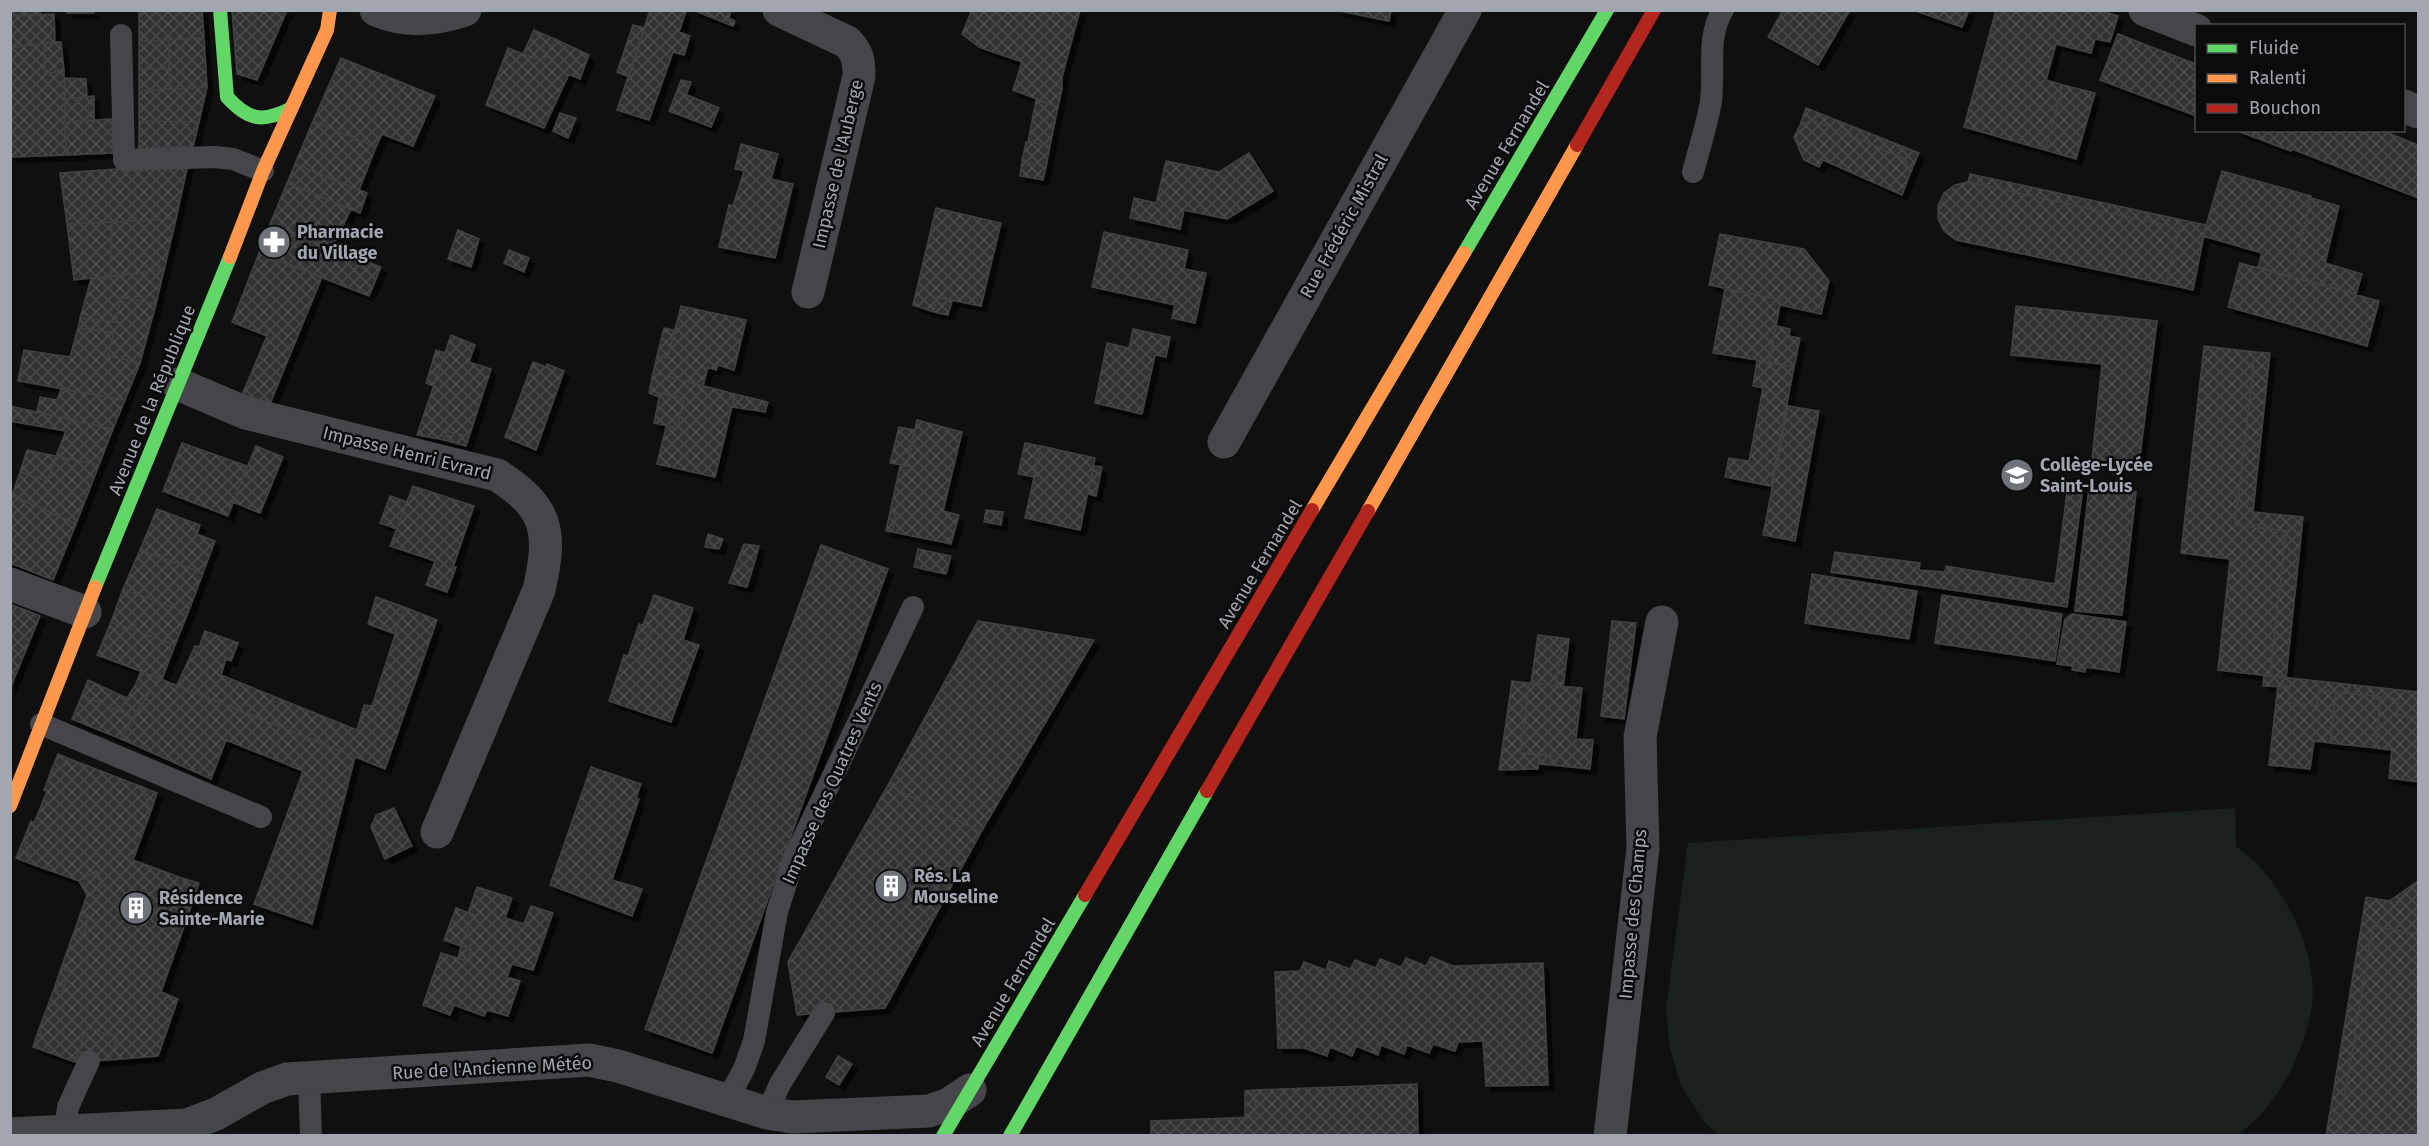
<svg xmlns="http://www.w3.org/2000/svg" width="2429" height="1146" viewBox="0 0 2429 1146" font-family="'Fira Sans',sans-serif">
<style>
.park{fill:#1a201b}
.building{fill:url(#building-cross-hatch);stroke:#404144;stroke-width:1.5;filter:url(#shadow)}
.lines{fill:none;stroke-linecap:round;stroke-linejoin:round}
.lane{stroke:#454649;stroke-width:22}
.street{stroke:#454649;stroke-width:33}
.fast{stroke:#63d668;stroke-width:14}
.slow{stroke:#ff974d;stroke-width:14}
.jam{stroke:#b3261e;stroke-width:14}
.labels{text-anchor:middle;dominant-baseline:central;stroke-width:5;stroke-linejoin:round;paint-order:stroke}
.street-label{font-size:18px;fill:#a1a6b1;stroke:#0b0b0c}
.poi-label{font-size:18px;font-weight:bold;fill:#a1a6b1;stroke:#0b0b0c;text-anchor:start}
</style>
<defs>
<pattern id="building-cross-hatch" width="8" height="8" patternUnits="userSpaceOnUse" patternTransform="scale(1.5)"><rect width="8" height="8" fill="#313133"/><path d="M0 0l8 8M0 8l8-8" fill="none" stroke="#4c4c4e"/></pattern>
<filter id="shadow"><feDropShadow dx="5.5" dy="5.5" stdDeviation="0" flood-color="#0009"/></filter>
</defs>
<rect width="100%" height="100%" fill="#101011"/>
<path class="park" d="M 2235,808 L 2236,846 C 2244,853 2253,859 2260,867 C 2292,903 2317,956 2312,1005 C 2309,1027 2301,1049 2291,1070 C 2279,1094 2260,1121 2236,1135 L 1719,1135 L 1704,1122 L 1680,1084 L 1669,1044 L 1666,1009 L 1688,843 Z"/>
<path class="building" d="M 10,10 L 40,10 L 40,14 L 10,16 Z
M 67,10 L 94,10 L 94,13 L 67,13 Z
M 202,10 L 204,38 L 139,41 L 139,11 Z
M 232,10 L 287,10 L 257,80 L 237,74 Z
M 650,10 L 686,11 L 679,32 L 690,36 L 684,55 L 673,52 L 649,120 L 617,110 Z
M 693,10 L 731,10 L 729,18 L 735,21 L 733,26 Z
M 972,10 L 1047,10 L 1054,13 L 1055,10 L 1080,10 L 1062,77 L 1062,89 L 1058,107 L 1013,90 L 1022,62 L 979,47 L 962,34 Z
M 1335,10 L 1391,10 L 1389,21 Z
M 1783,10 L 1850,10 L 1818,65 L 1768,37 Z
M 1913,10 L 1969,10 L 1962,27 Z
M 1996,10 L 2098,10 L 2118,16 L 2110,42 L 2095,39 L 2091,53 L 2056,44 L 2046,80 L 2063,85 L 2045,150 L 1964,127 Z
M 54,14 L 55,42 L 10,48 L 10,16 Z
M 633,25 L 645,28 L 629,77 L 617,72 Z
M 534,30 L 555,39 L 543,62 L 523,54 Z
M 2118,34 L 2196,64 L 2196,116 L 2100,80 Z
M 204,38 L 207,87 L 170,89 L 169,40 Z
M 555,39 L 589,55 L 580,79 L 569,74 L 544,128 L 486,105 L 508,48 L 543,62 Z
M 169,40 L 169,69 L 139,69 L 139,41 Z
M 55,42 L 61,42 L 64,71 L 45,73 L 44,43 Z
M 44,43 L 45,73 L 64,71 L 66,155 L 10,157 L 10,48 Z
M 341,58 L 435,96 L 413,146 L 382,134 L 376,147 L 313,121 Z
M 139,69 L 169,69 L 170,89 L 139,91 Z
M 65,78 L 86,79 L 87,97 L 65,99 Z
M 681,80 L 691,82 L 686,95 L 677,91 Z
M 2063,85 L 2095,93 L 2076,159 L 2045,150 Z
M 207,87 L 199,122 L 139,121 L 139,91 Z
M 677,91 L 719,108 L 711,127 L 669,111 Z
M 94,96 L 94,121 L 65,122 L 65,99 Z
M 1036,100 L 1058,107 L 1050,146 L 1028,142 Z
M 1806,108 L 1919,153 L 1910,174 L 1905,159 L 1813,120 L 1800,125 Z
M 560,113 L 576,118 L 568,138 L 553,131 Z
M 112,119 L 113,153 L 66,155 L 65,122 Z
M 1813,120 L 1905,159 L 1910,174 L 1902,195 L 1823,160 L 1819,167 L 1804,160 L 1794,137 L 1800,125 Z
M 139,121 L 199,122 L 193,147 L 139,149 Z
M 313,121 L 376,147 L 359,190 L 295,164 Z
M 2235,130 L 2381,130 L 2418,145 L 2418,198 L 2292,149 L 2291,151 Z
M 1026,142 L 1050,146 L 1046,167 L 1022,161 Z
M 741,144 L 778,154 L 771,179 L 793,184 L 775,258 L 719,247 L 729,205 L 733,206 L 744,171 L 735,169 Z
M 1249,153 L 1273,191 L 1227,219 L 1184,210 L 1180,229 L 1130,218 L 1134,198 L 1156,203 L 1166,161 L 1219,172 Z
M 1022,161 L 1046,167 L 1043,180 L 1020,176 Z
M 188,164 L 176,219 L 67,224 L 60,173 Z
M 295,164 L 367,193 L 360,213 L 287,183 Z
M 2222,171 L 2311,196 L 2293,277 L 2258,267 L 2262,253 L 2203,236 Z
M 1970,174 L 2206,225 L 2193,290 L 2166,284 L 2179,228 L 1968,182 Z
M 1968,182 L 2179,228 L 2166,284 L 1956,240 L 1944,231 L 1938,219 L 1938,206 L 1944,193 L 1955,185 Z
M 287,183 L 351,209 L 332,249 L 270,224 Z
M 2311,198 L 2339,206 L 2325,263 L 2362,274 L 2356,294 L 2293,277 Z
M 936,208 L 1001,223 L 981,306 L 936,297 L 934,312 L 913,305 Z
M 176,219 L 164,270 L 110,276 L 112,222 Z
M 112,222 L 110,276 L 74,280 L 67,224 Z
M 270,224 L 381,267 L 369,296 L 259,253 Z
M 458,230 L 479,239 L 471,267 L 448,259 Z
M 1104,232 L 1188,250 L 1184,269 L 1206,273 L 1195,323 L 1172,318 L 1175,305 L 1092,287 Z
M 1720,234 L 1804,249 L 1829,281 L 1821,314 L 1780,305 L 1781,300 L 1709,285 Z
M 509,250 L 529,258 L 524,272 L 504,263 Z
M 259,253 L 322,277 L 269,406 L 241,397 L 267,336 L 232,322 Z
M 2240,263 L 2379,301 L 2367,346 L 2228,307 Z
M 164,270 L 156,304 L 121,297 L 116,322 L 80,318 L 91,279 Z
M 1725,289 L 1781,300 L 1769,362 L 1713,353 Z
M 121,297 L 156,304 L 140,363 L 108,356 L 114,333 L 78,328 L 80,318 L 116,322 Z
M 936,297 L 952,301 L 948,315 L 934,312 Z
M 681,306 L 746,320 L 734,370 L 718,365 L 716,370 L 708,367 L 703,386 L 653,373 L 657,356 L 668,358 Z
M 2016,306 L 2157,321 L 2139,464 L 2092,459 L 2102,364 L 2011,355 Z
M 1776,326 L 1790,329 L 1789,336 L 1800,338 L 1794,367 L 1769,362 Z
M 78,328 L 114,333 L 108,356 L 140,363 L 125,400 L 18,381 L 24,350 L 70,357 Z
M 664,328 L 674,330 L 668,358 L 657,356 Z
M 1133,329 L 1170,337 L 1166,357 L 1155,355 L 1142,414 L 1095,403 L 1107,343 L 1129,348 Z
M 451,335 L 475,345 L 469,362 L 491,369 L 469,437 L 447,431 L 444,440 L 417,435 Z
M 2204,346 L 2255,352 L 2235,525 L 2286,531 L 2270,676 L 2218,670 L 2230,559 L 2181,553 Z
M 436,350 L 445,353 L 433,386 L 426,383 Z
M 2255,352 L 2270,353 L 2253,512 L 2303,517 L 2286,678 L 2270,676 L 2286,531 L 2235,525 Z
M 1757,361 L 1794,367 L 1771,486 L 1725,477 L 1729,458 L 1749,461 L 1763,388 L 1753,386 Z
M 533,362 L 546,367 L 547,364 L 564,371 L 536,450 L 505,437 Z
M 653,373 L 735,394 L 715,477 L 657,464 L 666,427 L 677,428 L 684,398 L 660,393 L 659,397 L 649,393 Z
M 61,389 L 125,400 L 113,429 L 37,412 L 40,397 L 57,400 Z
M 660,393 L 684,398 L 677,428 L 654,423 Z
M 735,394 L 768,402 L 765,412 L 732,407 Z
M 10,406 L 113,429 L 99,465 L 56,456 L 66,431 L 10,421 Z
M 1788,406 L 1819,411 L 1795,541 L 1763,535 Z
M 917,420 L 962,432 L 943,511 L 959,515 L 951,544 L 892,532 L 896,514 L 890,512 L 900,466 L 907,466 Z
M 899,427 L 914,430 L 907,466 L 890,463 Z
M 447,431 L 469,437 L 466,446 L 444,440 Z
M 182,443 L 247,466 L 228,516 L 163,491 Z
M 1025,443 L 1041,446 L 1034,477 L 1018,474 Z
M 256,446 L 283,457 L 260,513 L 233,502 Z
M 1041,446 L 1095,458 L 1080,530 L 1025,518 Z
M 27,450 L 56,456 L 47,481 L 20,472 Z
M 56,456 L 99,465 L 76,524 L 12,495 L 20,472 L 47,481 Z
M 1094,466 L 1102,467 L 1096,496 L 1088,494 Z
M 2068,485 L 2083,488 L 2067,607 L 1831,572 L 1835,552 L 1920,563 L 1919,570 L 1945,572 L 1946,566 L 2055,584 Z
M 413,486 L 474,506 L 453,567 L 456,567 L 447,592 L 426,585 L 435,561 L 390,546 Z
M 2089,488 L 2136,492 L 2122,615 L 2075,611 Z
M 10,495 L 76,524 L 53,580 L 10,563 Z
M 390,496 L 407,502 L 397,529 L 380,523 Z
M 157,509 L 200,525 L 197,534 L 215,541 L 203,573 L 140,550 Z
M 986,510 L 1003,512 L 1001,525 L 984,522 Z
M 890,512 L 896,514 L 892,532 L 886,531 Z
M 708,534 L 723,539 L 719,549 L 705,547 Z
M 744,544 L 759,546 L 756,557 L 740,554 Z
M 821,545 L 888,569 L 712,1053 L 645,1029 Z
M 918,549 L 951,556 L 946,574 L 914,567 Z
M 140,550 L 203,573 L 188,613 L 123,589 Z
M 740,554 L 756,557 L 747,587 L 729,583 Z
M 1812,574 L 1917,591 L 1909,639 L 1805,623 Z
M 123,589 L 188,613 L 175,645 L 111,622 Z
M 654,595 L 693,608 L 683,640 L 699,645 L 671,722 L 609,701 L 624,655 L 641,661 L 652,628 L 643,625 Z
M 1942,595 L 2062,614 L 2055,661 L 1935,643 Z
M 376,597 L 404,607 L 395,634 L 368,624 Z
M 10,604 L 40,616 L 10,689 Z
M 404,607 L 437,620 L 385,769 L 177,685 L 195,646 L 199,647 L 205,631 L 238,643 L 231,661 L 226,659 L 221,675 L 357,730 L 364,705 L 372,706 Z
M 2072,614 L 2126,622 L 2119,672 L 2086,667 L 2085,672 L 2072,670 L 2073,666 L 2057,664 L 2065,619 Z
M 978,621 L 1094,640 L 981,832 L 888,785 Z
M 1612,621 L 1636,623 L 1624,719 L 1601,716 Z
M 111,622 L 175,645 L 162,679 L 97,655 Z
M 639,624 L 652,628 L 641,661 L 628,656 Z
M 1538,635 L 1562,638 L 1556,686 L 1531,683 Z
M 1562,638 L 1569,639 L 1563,688 L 1556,686 Z
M 141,671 L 158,678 L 134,717 L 119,711 L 136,684 Z
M 2264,675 L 2418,692 L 2418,717 L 2397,715 L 2399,699 L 2318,690 L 2317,706 L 2288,703 L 2290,687 L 2263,686 Z
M 158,678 L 355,757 L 312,924 L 254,904 L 303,771 L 226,740 L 211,779 L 121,739 Z
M 88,680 L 127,698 L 119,711 L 82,695 Z
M 1512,681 L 1529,683 L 1520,753 L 1539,755 L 1538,769 L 1499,770 Z
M 1529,683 L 1582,688 L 1576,739 L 1593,740 L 1590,769 L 1551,765 L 1552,756 L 1520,753 Z
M 2278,685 L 2290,687 L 2288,703 L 2317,706 L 2318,690 L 2336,692 L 2330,743 L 2314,741 L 2310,769 L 2269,765 Z
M 2336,692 L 2381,697 L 2375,748 L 2330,743 Z
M 82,695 L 134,717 L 121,739 L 72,719 Z
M 2381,697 L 2399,699 L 2397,715 L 2418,717 L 2418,782 L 2389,778 L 2392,750 L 2375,748 Z
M 58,754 L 75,761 L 51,771 Z
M 1539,755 L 1552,756 L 1551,765 L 1539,764 Z
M 75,761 L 140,786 L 151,811 L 133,860 L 182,878 L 193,901 L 161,992 L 178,999 L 158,1056 L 109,1060 L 117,1038 L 87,1027 L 75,1062 L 50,1053 L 39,1029 L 54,989 L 62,992 L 70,972 L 61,968 L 73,935 L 82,938 L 89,918 L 80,915 L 87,895 L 105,885 L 96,871 L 79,881 L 34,865 L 23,841 L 31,821 L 34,823 L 47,791 L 44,790 L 51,771 Z
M 591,767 L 641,784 L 636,798 L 639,799 L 612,880 L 642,889 L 632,916 L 550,885 Z
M 888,785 L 981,832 L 885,1008 L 797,1015 L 788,962 Z
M 140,786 L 157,793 L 151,811 Z
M 394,808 L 412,846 L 385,859 L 371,827 L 376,815 Z
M 23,841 L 34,865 L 16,858 Z
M 96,871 L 105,885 L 87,895 L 79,881 Z
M 182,878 L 199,883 L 193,901 Z
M 2418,881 L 2418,934 L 2373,926 L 2338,1136 L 2326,1136 L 2366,897 L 2389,901 Z
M 477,887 L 512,898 L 505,918 L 524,924 L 531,906 L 553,913 L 533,970 L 512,964 L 507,977 L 520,981 L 508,1016 L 487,1010 L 484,1016 L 454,1005 L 450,1015 L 423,1005 L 441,953 L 467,961 L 472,949 L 461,946 L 474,915 L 468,913 Z
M 456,908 L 474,915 L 461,946 L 444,940 Z
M 80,915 L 89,918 L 82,938 L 73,935 Z
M 2373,926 L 2418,934 L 2418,1136 L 2338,1136 Z
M 461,946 L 472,949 L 467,961 L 458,958 Z
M 1431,957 L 1453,966 L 1543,963 L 1548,1085 L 1486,1086 L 1483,1041 L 1458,1042 L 1455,1051 L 1433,1044 L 1429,1053 L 1407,1045 L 1404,1054 L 1381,1045 L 1378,1055 L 1356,1046 L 1352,1056 L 1330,1047 L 1327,1056 L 1304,1048 L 1278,1048 L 1275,972 L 1300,971 L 1304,962 L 1326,970 L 1329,961 L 1350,969 L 1355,960 L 1376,968 L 1380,959 L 1401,967 L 1406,958 L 1426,966 Z
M 61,968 L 70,972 L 62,992 L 54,989 Z
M 87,1027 L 117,1038 L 109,1060 L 75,1062 Z
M 39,1029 L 50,1053 L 33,1047 Z
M 838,1056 L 852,1064 L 839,1085 L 826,1077 Z
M 1417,1084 L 1418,1136 L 1151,1136 L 1151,1121 L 1256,1117 L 1254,1090 Z
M 1254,1090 L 1256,1117 L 1245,1118 L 1245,1091 Z"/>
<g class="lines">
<path class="lane" d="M 121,35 L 124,160 L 215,157 L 233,159 L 263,171
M 1693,172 C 1699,149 1707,125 1711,101 C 1715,70 1706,37 1723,10
M 41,724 L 261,817
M 309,1078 L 311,1136
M 727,1100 L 744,1069 L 754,1041 L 777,912 L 795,856 L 913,607
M 767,1113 L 780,1084 L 824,1013
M 65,1131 L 68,1107 L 89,1061"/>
<path class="street" d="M 376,10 C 407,23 434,20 465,10
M 779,10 L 847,42 C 858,53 859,61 859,76 L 808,292
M 2145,10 L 2196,30
M 2404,106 L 2418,112
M 178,384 L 246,413 L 497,475 C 549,508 552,532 539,590 L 437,832
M 1224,442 L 1465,10
M 10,584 L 85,612
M 10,1134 L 187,1125 L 216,1114 L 262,1088 L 287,1079 L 589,1060 L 618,1066 L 767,1113 L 792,1117 L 929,1111 L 949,1104 L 970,1090
M 1610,1136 L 1643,848 L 1640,737 L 1662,622"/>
<path class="fast" d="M 220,10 L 227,97 C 248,120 262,123 290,109
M 1464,253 L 1607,10
M 95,587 L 230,257
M 943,1136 L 1085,895
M 1010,1136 L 1207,791"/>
<path class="slow" d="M 230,257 L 263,171 L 327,30 L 330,10
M 1312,510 L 1464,253
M 1368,511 L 1577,145
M 10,806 L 95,587"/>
<path class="jam" d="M 1577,145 L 1654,10
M 1207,791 L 1368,511
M 1085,895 L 1312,510"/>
</g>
<defs>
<g id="pharmacy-disc" transform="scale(1.725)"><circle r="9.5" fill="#6e7279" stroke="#0b0b0c"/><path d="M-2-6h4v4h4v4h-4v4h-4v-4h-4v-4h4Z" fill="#fff"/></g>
<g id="school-disc" transform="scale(1.725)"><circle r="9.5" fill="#6e7279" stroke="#0b0b0c"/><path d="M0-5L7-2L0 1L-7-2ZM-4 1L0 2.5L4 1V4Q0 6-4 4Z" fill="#fff"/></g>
<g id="building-disc" transform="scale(1.725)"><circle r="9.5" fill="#6e7279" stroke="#0b0b0c"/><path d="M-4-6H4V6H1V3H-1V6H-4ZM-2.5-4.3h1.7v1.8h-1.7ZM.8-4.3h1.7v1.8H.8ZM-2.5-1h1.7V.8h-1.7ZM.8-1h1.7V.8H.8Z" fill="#fff"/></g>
</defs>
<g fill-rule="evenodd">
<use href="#pharmacy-disc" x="274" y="242"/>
<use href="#school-disc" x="2017" y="475"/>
<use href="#building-disc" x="891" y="886"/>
<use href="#building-disc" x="136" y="908"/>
</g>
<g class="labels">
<g class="street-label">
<text transform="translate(1507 145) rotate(-59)">Avenue Fernandel</text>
<text transform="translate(838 164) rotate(-77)">Impasse de l'Auberge</text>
<text transform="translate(1344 226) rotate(-61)">Rue Frédéric Mistral</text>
<text transform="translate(152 400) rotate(-68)">Avenue de la République</text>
<text transform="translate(407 453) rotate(14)">Impasse Henri Evrard</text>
<text transform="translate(1260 564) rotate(-59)">Avenue Fernandel</text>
<text transform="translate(832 783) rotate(-66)">Impasse des Quatres Vents</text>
<text transform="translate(1633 914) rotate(-85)">Impasse des Champs</text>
<text transform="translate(1013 982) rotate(-59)">Avenue Fernandel</text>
<text transform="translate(492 1068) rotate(-3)">Rue de l'Ancienne Météo</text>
</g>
<g class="poi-label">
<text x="297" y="232">Pharmacie<tspan x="297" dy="21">du Village</tspan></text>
<text x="2040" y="465">Collège-Lycée<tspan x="2040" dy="21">Saint-Louis</tspan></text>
<text x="914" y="876">Rés. La<tspan x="914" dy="21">Mouseline</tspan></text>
<text x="159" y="898">Résidence<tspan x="159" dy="21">Sainte-Marie</tspan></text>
</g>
</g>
<rect width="2429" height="1146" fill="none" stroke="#a1a6b1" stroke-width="24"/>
<rect x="2195" y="24" width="210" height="108" fill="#0b0b0c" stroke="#47494e" stroke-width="1.5"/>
<rect x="2207" y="44" width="30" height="9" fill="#63d668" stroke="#47494e" stroke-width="1.5"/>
<text x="2249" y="54" font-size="18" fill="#a1a6b1">Fluide</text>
<rect x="2207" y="74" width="30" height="9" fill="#ff974d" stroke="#47494e" stroke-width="1.5"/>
<text x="2249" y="84" font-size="18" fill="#a1a6b1">Ralenti</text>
<rect x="2207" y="104" width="30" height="9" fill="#b3261e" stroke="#47494e" stroke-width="1.5"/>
<text x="2249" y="114" font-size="18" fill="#a1a6b1">Bouchon</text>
</svg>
